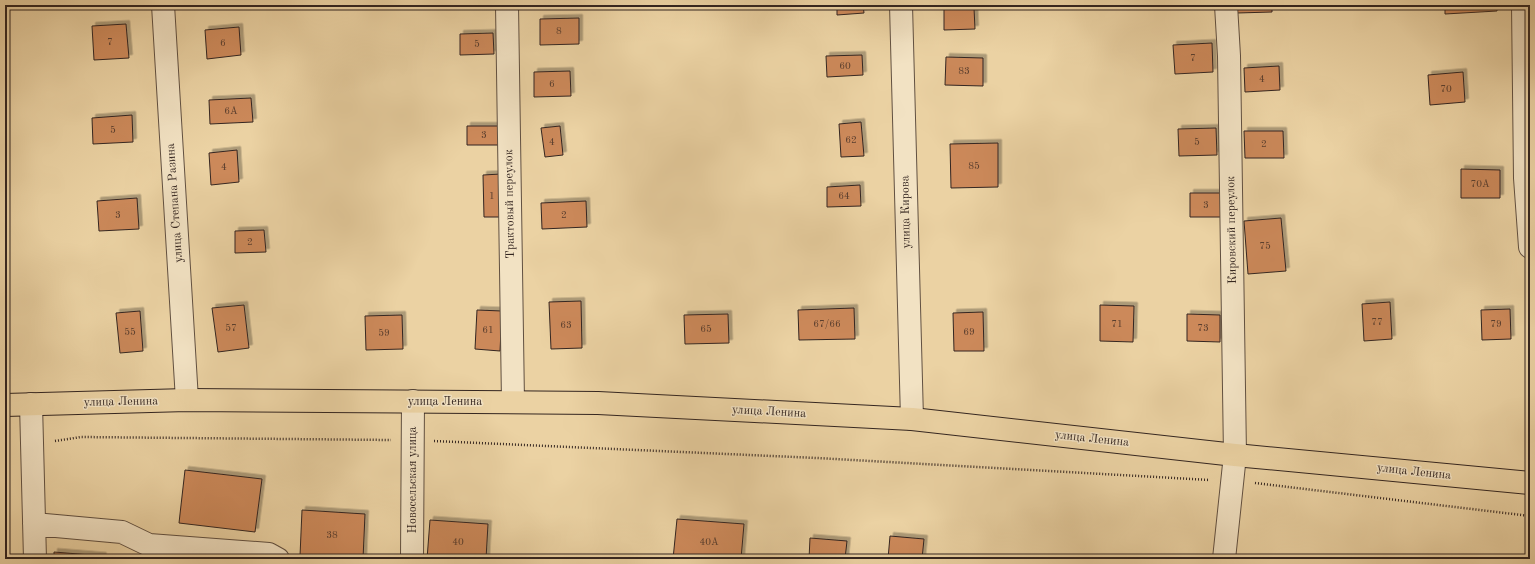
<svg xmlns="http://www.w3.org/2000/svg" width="1535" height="564" viewBox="0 0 1535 564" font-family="'Old Standard TT',serif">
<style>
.building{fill:#cc895a;stroke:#332520;filter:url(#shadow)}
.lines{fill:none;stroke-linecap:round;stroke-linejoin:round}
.minor-casing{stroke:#615041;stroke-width:24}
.major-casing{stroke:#332520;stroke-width:24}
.path{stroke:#332520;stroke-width:2.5;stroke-dasharray:1 2;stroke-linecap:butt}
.minor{stroke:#f2e2c3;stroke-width:22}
.major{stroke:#ebd2a3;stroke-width:22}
.labels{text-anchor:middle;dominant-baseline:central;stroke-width:3;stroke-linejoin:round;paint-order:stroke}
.number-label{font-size:10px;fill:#593e2e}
.street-label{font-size:12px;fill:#332520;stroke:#f2e2c3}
</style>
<defs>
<filter id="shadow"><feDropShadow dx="3.5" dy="-3.5" stdDeviation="0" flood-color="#0004"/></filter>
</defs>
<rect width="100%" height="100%" fill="#ebd2a3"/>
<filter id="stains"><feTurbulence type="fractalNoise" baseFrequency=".005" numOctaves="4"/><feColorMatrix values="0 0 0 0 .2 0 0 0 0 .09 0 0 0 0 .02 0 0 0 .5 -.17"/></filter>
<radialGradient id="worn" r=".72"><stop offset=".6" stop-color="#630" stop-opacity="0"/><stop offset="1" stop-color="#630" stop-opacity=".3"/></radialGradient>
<path class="building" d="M 837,5 L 863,5 L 864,13 L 837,15 Z
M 1237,5 L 1272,5 L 1272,12 L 1237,13 Z
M 1445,5 L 1497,5 L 1497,11 L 1445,14 Z
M 944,8 L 974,8 L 975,29 L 944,30 Z
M 579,18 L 579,44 L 540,45 L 540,19 Z
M 126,24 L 129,58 L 94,60 L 92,26 Z
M 239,27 L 241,55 L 207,59 L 205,30 Z
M 493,33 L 494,54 L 460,55 L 460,34 Z
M 1212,43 L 1213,72 L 1175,74 L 1173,45 Z
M 862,55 L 863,75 L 827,77 L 826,56 Z
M 946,57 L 983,58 L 983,86 L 945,85 Z
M 1279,66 L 1280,90 L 1245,92 L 1244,68 Z
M 570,71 L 571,96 L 534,97 L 534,72 Z
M 1463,72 L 1465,102 L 1430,105 L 1428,75 Z
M 251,98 L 253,122 L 210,124 L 209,100 Z
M 132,115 L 133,142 L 93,144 L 92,118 Z
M 861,122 L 864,156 L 841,157 L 839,124 Z
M 467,126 L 500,126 L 500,145 L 467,145 Z
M 560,126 L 563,155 L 545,157 L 541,128 Z
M 1216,128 L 1217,155 L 1179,156 L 1178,129 Z
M 1244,131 L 1283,131 L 1284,158 L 1245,158 Z
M 998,143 L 998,187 L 951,188 L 950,144 Z
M 237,150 L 239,182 L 211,185 L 209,153 Z
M 1461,169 L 1500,170 L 1500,198 L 1461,198 Z
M 501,174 L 502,217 L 484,217 L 483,175 Z
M 860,185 L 861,206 L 827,207 L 827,187 Z
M 1190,193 L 1221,193 L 1221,217 L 1190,217 Z
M 137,198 L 139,229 L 99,231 L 97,201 Z
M 586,201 L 587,227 L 542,229 L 541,203 Z
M 1281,218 L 1286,271 L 1248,274 L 1244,221 Z
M 264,230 L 266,252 L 235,253 L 235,231 Z
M 581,301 L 582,348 L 551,349 L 549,302 Z
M 1390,302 L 1392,339 L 1364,341 L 1362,304 Z
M 244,305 L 249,348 L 218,352 L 212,308 Z
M 1100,305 L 1134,306 L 1133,342 L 1100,341 Z
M 854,308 L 855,339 L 799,340 L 798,310 Z
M 1510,309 L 1511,339 L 1482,340 L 1481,310 Z
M 477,310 L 502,311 L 500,351 L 475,349 Z
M 140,311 L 143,351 L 120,353 L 116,313 Z
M 983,312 L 984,351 L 954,351 L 953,313 Z
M 728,314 L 729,343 L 685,344 L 684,315 Z
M 1187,314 L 1220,315 L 1220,342 L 1187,341 Z
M 402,315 L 403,349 L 366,350 L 365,316 Z
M 185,470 L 262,479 L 255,532 L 179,523 Z
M 302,510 L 365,514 L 363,559 L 300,556 Z
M 677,519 L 744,524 L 741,559 L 673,559 Z
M 430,520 L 488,524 L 486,559 L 427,559 Z
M 890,536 L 924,539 L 922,559 L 888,559 Z
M 810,538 L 847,541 L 845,559 L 809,559 Z
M 54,552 L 103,556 L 102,559 L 54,559 Z"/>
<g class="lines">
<g class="minor-casing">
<path id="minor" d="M 163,5 L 187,400
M 507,5 L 513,402
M 901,5 L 912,419
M 1523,5 L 1525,178 L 1530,247
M 31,404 L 35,559
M 34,524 L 122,532 L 149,545 L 269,554 L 278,559
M 412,559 L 413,401
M 1224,559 L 1235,455 L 1229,56 L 1226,5"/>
</g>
<g class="major-casing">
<path id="major" d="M 5,405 L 187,400 L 598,403 L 912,419 L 1235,455 L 1530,483"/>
</g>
<path class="path" d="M 55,441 L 81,437 L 391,440
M 434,441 L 817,458 L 1210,480
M 1255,483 L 1530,516"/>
<use href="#minor" class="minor"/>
<use href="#major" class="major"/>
</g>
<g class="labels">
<g class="number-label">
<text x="559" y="31">8</text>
<text x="110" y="42">7</text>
<text x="223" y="43">6</text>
<text x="477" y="44">5</text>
<text x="1193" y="58">7</text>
<text x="845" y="66">60</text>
<text x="964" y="71">83</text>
<text x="1262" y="79">4</text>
<text x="552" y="84">6</text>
<text x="1446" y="89">70</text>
<text x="231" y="111">6А</text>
<text x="113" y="130">5</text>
<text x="484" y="135">3</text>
<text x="851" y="140">62</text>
<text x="552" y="142">4</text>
<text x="1197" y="142">5</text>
<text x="1264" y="144">2</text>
<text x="974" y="166">85</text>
<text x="224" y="167">4</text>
<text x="1480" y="184">70А</text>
<text x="492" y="196">1</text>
<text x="844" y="196">64</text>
<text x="1206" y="205">3</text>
<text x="118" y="215">3</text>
<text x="564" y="215">2</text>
<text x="250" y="242">2</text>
<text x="1265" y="246">75</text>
<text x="1377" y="322">77</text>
<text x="827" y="324">67/66</text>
<text x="1117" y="324">71</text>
<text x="1496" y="324">79</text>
<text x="566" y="325">63</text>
<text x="231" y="328">57</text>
<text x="1203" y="328">73</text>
<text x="706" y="329">65</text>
<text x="488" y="330">61</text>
<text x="130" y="332">55</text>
<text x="969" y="332">69</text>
<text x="384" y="333">59</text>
<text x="332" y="535">38</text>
<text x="458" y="542">40</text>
<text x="709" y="542">40А</text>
</g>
<g class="street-label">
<text transform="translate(175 203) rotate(-94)">улица Степана Разина</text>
<text transform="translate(510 204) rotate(-91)">Трактовый переулок</text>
<text transform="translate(906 212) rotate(-91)">улица Кирова</text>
<text transform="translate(1232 230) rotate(-91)">Кировский переулок</text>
<text transform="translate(121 402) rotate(-1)">улица Ленина</text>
<text x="445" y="402">улица Ленина</text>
<text transform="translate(769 412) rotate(3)">улица Ленина</text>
<text transform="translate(1092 439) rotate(6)">улица Ленина</text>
<text transform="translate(1414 472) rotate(6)">улица Ленина</text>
<text transform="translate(413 480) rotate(-90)">Новосельская улица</text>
</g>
</g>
<rect width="1535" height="564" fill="none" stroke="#ebd2a3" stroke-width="20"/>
<rect x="6" y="6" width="1523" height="552" fill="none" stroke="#332520" stroke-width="2"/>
<rect x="10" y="10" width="1515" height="544" fill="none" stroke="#332520"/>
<rect width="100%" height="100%" filter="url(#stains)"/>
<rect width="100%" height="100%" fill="url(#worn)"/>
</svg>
